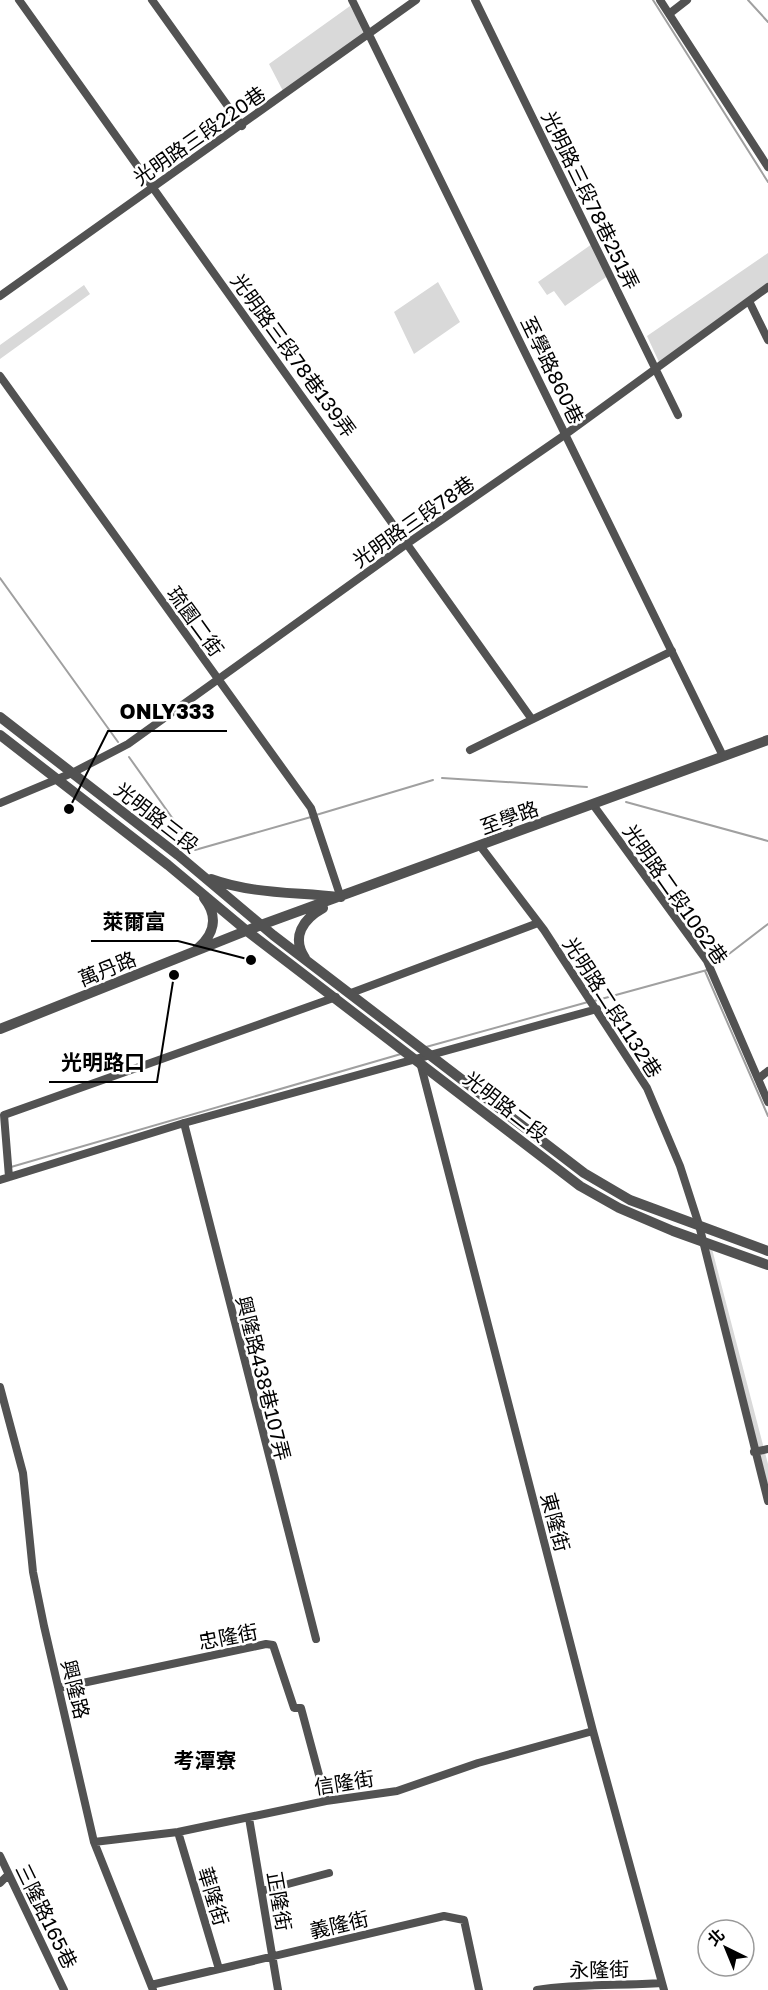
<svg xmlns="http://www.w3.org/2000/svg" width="768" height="1990" viewBox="0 0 768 1990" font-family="'Golos Text','Noto Sans TC',sans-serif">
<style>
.green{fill:#d9d9d9}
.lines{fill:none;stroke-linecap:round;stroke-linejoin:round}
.stream{stroke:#a0a0a0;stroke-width:2}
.minor{stroke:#525252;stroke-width:8}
.tertiary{stroke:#525252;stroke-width:10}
.labels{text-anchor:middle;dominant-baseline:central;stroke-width:5;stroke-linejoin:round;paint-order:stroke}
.street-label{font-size:20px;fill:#000;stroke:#fff}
.neighbourhood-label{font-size:21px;font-weight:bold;fill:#000;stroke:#fff}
.leader{fill:none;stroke:#000;stroke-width:2}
.callout-dot{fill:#000;stroke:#fff;stroke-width:2}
.callout-label{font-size:21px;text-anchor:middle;font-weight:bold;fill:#000;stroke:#fff;stroke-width:5;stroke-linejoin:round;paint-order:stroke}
</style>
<rect width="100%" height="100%" fill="#fff"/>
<path class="green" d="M 350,6 L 365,32 L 283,91 L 269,64 Z
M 592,244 L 609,275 L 565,306 L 554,291 L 547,295 L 538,282 Z
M 768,253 L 768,283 L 659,362 L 647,336 Z
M 438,282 L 460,322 L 414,354 L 394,312 Z
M 84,285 L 90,294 L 0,359 L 0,345 Z
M 704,1242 L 711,1245 L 768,1464 L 768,1501 Z"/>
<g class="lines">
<path class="stream" d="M 653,0 L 768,182
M 748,0 L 768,22
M 0,578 L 118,742
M 129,757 L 195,850 L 311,817
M 442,778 L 587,787
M 626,802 L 768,841
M 316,815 L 433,780
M 712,967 L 768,924
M 705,971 L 768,1116
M 594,1001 L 707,970
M 426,1047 L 588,1002
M 11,1167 L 401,1054"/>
<path class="minor" d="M 19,0 L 531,718
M 152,0 L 242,126
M 352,0 L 723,756
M 475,0 L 678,415
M 660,0 L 768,167
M 669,14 L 687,0
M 0,296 L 416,0
M 749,301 L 768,340
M 0,376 L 311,808 L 341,898
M 470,750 L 672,651
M 0,803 L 72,773 L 128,744 L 408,543 L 566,434 L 768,287
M 594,806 L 707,961 L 768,1102
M 481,847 L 544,930 L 647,1088 L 680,1166 L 699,1225 L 768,1501
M 351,993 L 538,923
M 420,1062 L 593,1731 L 664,1990
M 758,1079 L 768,1071
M 184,1123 L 316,1639
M 9,1177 L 4,1115 L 336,997
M 0,1180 L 184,1123 L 597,1009
M 0,1387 L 23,1473 L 33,1572 L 44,1626 L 94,1842 L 153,1990
M 754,1452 L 768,1449
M 59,1688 L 266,1644 L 273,1645 L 294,1708 L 301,1708 L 326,1801
M 249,1818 L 278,1990
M 178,1832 L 219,1969
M 94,1842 L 178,1832 L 326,1801 L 397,1791 L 478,1763 L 593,1731
M 0,1856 L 64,1990
M 0,1883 L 8,1875
M 262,1891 L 329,1873
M 151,1985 L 444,1916 L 464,1920 L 479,1990
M 537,1990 C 578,1983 620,1986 662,1983"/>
<path class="tertiary" d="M 0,717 L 178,855 L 273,935 L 584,1173 L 630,1200 L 768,1251
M 0,735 L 168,865 L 247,931 L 580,1186 L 619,1208 L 673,1231 L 768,1265
M 211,879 C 252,894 296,892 338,897
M 197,949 C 214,935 219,917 204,898
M 305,958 C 291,937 303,919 323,908
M 0,1029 L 261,925 L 768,740"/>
</g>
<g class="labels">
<g class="street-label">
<text transform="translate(199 135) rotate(-35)">光明路三段220巷</text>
<text transform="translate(591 200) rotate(64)">光明路三段78巷251弄</text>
<text transform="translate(294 355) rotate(54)">光明路三段78巷139弄</text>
<text transform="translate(553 370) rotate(64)">至學路860巷</text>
<text transform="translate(413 521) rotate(-35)">光明路三段78巷</text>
<text transform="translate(196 621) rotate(54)">琉園二街</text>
<text transform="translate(157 817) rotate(38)">光明路三段</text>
<text transform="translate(509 817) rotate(-20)">至學路</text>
<text transform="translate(676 894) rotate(55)">光明路二段1062巷</text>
<text transform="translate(107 968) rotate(-22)">萬丹路</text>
<text transform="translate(613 1007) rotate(57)">光明路二段1132巷</text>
<text transform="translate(506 1106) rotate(38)">光明路二段</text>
<text transform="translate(264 1378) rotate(76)">興隆路438巷107弄</text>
<text transform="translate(556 1522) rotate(75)">東隆街</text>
<text transform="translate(228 1636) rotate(-11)">忠隆街</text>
<text transform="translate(76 1689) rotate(76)">興隆路</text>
<text transform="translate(344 1782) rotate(-9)">信隆街</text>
<text transform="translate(214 1896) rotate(73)">華隆街</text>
<text transform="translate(280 1901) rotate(80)">正隆街</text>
<text transform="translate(47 1916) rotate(64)">三隆路165巷</text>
<text transform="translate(339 1924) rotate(-13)">義隆街</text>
<text transform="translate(599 1969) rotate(-1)">永隆街</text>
</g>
<g class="neighbourhood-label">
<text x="205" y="1760">考潭寮</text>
</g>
</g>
<path class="leader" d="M69 809L108 731H227M251 960L178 941H91M174 975L157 1082H49"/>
<g class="callout-dot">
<circle cx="69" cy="809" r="6"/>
<circle cx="251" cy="960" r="6"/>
<circle cx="174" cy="975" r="6"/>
</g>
<g class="callout-label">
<text x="167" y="719">ONLY333</text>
<text x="134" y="929">萊爾富</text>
<text x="103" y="1070">光明路口</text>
</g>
<g transform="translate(726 1948) rotate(317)"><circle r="28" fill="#ffffff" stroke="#999999" stroke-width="1.5"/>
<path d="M0-4.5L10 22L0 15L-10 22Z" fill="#000000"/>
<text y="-9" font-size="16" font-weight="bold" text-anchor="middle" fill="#000000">北</text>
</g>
</svg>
